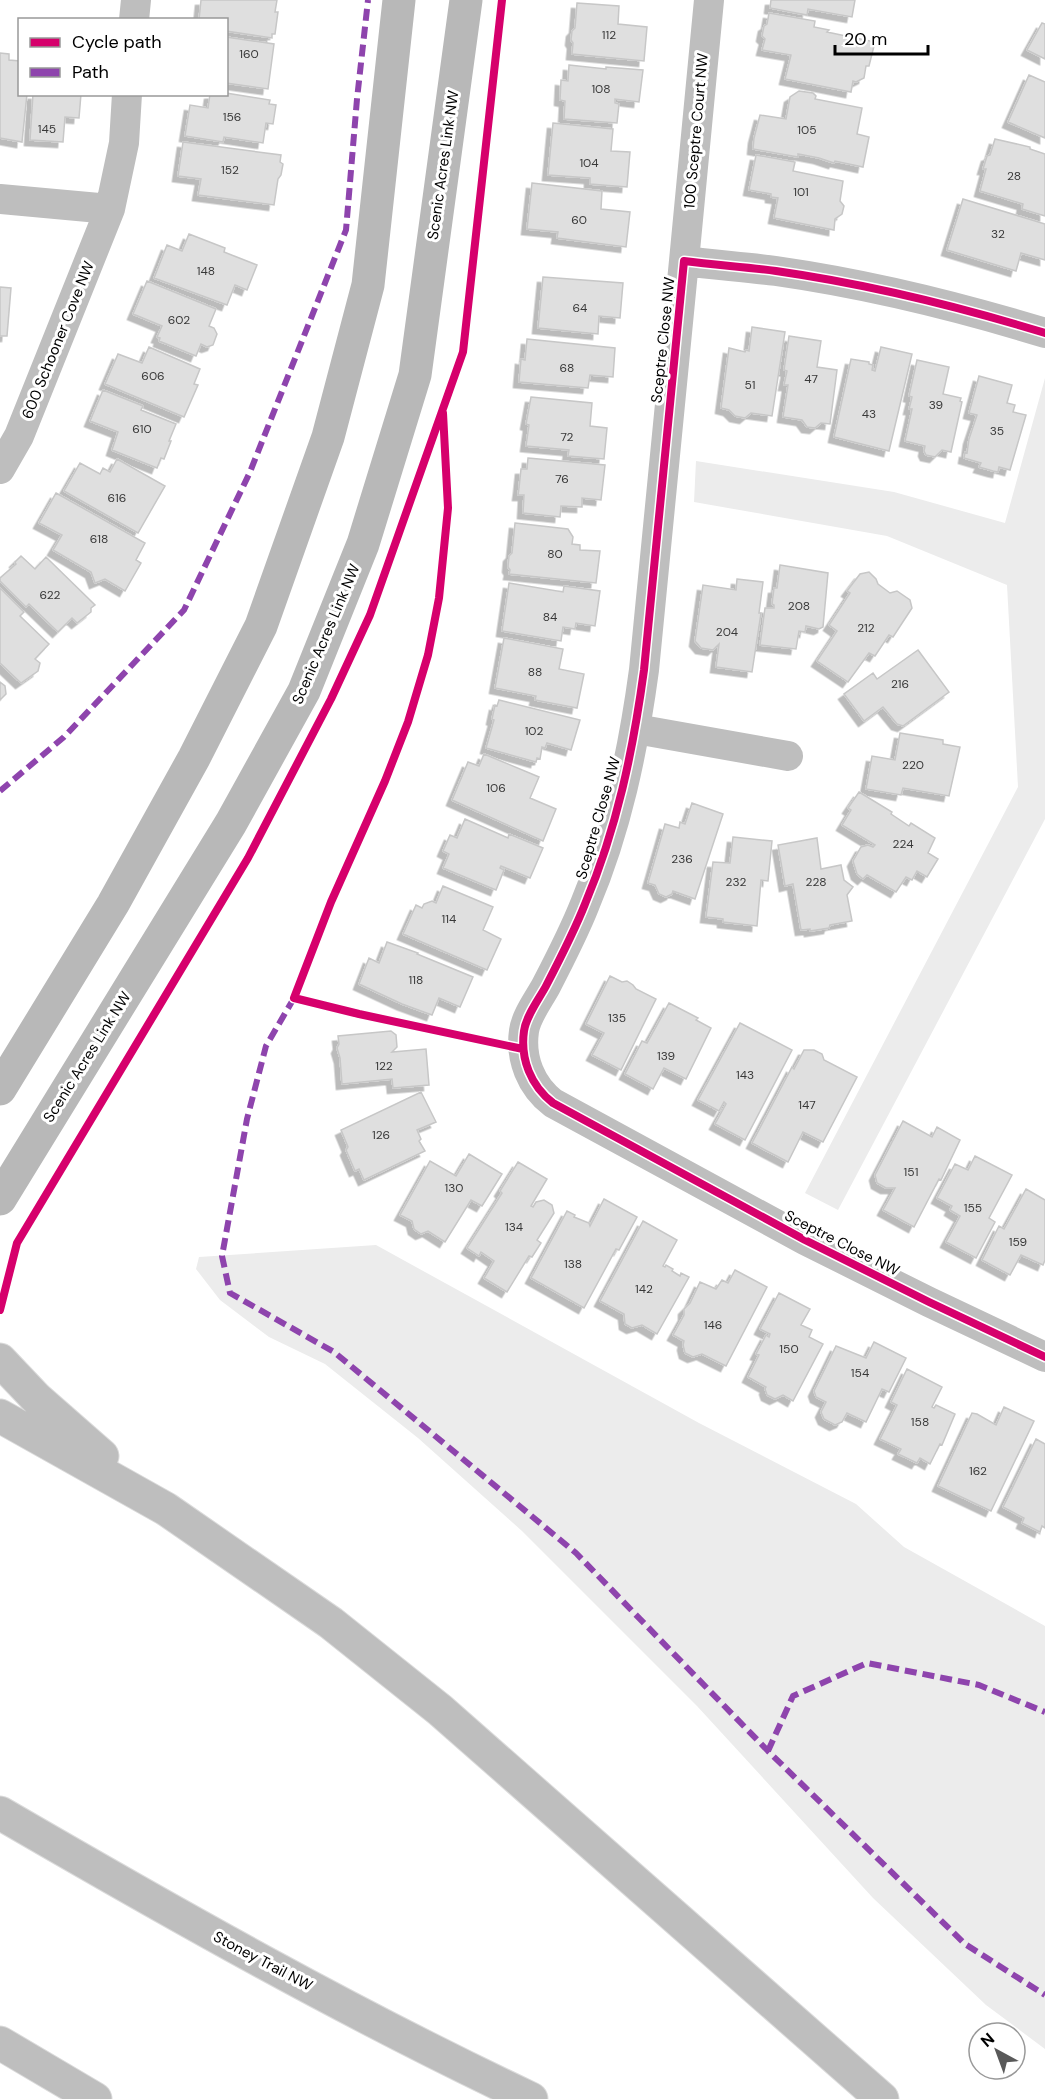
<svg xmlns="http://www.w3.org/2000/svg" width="1045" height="2099" viewBox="0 0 1045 2099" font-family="'DM Sans',sans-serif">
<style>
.green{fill:#ececec}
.building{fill:#dfdfdf;stroke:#c7c7c7;stroke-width:1.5;filter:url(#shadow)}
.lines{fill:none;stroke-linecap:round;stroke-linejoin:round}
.highway-casing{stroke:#dbdbdb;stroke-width:35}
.street{stroke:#bebebe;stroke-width:30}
.secondary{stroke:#b8b8b8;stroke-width:33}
.highway{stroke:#bebebe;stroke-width:33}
.quiet{stroke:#8e44ad;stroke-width:6;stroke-dasharray:12 6;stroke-linecap:butt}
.cycleway-casing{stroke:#fff;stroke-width:11}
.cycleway{stroke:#d6006c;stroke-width:8}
.labels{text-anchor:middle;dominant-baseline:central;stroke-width:6;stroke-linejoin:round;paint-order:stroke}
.number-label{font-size:12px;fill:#383838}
.street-label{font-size:15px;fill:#000;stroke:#fff}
</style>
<defs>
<filter id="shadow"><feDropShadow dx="-5.5" dy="5.5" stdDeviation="0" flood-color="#0004"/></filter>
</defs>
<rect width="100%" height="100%" fill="#fff"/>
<path class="green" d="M 1045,378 L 1045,819 L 838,1210 L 805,1193 L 1018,787 L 1007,585 L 887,536 L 694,502 L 696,461 L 894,492 L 1005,523 Z
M 376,1245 L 699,1423 L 856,1504 L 904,1547 L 1045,1626 L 1045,2049 L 986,2005 L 873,1898 L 697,1706 L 522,1531 L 418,1438 L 325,1364 L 269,1337 L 220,1300 L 196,1269 L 199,1257 Z"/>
<path class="building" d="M 201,0 L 277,0 L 275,12 L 278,12 L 275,34 L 272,34 L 272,38 L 226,31 L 226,20 L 199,20 Z
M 771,0 L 855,0 L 852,17 L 808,9 L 807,15 L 770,8 Z
M 577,3 L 619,6 L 618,24 L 647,27 L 644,61 L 572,54 L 573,43 L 571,40 L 572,31 L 575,28 Z
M 769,13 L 815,21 L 814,27 L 829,30 L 827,32 L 875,42 L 869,66 L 866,66 L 864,78 L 856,82 L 853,81 L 851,92 L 785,79 L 791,55 L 762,50 L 765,39 L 762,36 L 764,26 L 767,24 Z
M 1042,23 L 1045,24 L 1045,59 L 1027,50 Z
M 226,37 L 274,44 L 268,89 L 226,83 Z
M 0,53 L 9,54 L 9,60 L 20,61 L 20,94 L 27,94 L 22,142 L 0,138 Z
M 569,65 L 606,69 L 606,67 L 643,70 L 639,102 L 615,99 L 615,103 L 619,104 L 617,123 L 564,119 L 565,101 L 560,100 L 561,80 L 568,81 Z
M 1029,75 L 1045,82 L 1045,138 L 1008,122 Z
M 799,91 L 813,93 L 816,96 L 815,99 L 862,108 L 857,134 L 869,137 L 863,167 L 835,161 L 834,163 L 819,158 L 798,154 L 798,157 L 753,149 L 754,138 L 760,115 L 786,119 L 790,97 Z
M 226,93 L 270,100 L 269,104 L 276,105 L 273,124 L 266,123 L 263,143 L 224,137 L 223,142 L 185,136 L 190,105 L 208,108 L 210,94 Z
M 33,94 L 81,94 L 79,118 L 65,117 L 63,142 L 30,140 Z
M 553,123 L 613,129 L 611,151 L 630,152 L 627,187 L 590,184 L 590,178 L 548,175 Z
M 995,139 L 1030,147 L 1030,149 L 1045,154 L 1045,216 L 1022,209 L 1023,204 L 980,191 L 986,169 L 983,169 L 987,156 L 990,155 Z
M 183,142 L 281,155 L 280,162 L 283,164 L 281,175 L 278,179 L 274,205 L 198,195 L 201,179 L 178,176 Z
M 756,155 L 795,162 L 793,171 L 843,181 L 840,201 L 844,206 L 842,214 L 835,219 L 834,230 L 774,218 L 778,198 L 771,197 L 771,194 L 749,190 Z
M 532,183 L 602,191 L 601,209 L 630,212 L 626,247 L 557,238 L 558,232 L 527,229 Z
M 963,199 L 1045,224 L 1045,260 L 1021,253 L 1016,271 L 947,250 Z
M 189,234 L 225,248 L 224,252 L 257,265 L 247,290 L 235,285 L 227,305 L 154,278 L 167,245 L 182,251 Z
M 543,277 L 623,283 L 620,318 L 599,316 L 598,334 L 538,328 Z
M 147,281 L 216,309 L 209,326 L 214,328 L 217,334 L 213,345 L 207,347 L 201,344 L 196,356 L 159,341 L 160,338 L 157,337 L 162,326 L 133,314 Z
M 0,287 L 11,288 L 7,336 L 0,336 Z
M 752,327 L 785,332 L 772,416 L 751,413 L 745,418 L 735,416 L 729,410 L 721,408 L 729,348 L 745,352 L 746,350 L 749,351 Z
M 789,336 L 821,341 L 817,367 L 837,370 L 830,424 L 821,423 L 815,428 L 807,427 L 802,420 L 783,417 L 788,385 L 784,385 L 787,371 L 784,370 Z
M 527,339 L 615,348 L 613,377 L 590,375 L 588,388 L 519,382 L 521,359 L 525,360 Z
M 149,347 L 200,369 L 194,384 L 198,385 L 184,417 L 105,384 L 118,354 L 142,363 Z
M 881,347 L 912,354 L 889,451 L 834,437 L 851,359 L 869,362 L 869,364 L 873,365 L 872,370 L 875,371 Z
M 917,360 L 949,367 L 943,394 L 961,398 L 960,401 L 962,402 L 951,452 L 942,450 L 935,457 L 926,455 L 924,451 L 925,446 L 905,441 L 912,409 L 909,409 L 912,397 L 909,396 Z
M 979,376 L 1012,385 L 1007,403 L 1015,405 L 1013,412 L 1026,415 L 1010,470 L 999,467 L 998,472 L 993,471 L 979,467 L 981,463 L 964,458 L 965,452 L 967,453 L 969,439 L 977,415 L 969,413 Z
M 103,390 L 143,406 L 141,410 L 176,424 L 169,441 L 171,441 L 164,459 L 161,458 L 157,468 L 112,450 L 118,432 L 90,421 Z
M 531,397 L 592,403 L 590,426 L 607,428 L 604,459 L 568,456 L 569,450 L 526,446 L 529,425 L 526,424 Z
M 528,458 L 605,465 L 601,500 L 582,498 L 582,507 L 561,506 L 560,517 L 523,513 L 524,495 L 518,495 L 519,488 L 521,469 L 527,469 Z
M 117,459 L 165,486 L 138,533 L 64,491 L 80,463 L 100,474 L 103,468 L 110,472 Z
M 56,493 L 145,543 L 136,560 L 141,563 L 125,591 L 105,579 L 95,583 L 91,572 L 53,550 L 62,535 L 39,523 Z
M 515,523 L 568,529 L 573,537 L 572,544 L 580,545 L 580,550 L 600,551 L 596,583 L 509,574 L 510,570 L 508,567 L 509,556 L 512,553 Z
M 21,556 L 35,569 L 46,557 L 95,605 L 91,608 L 91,612 L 77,623 L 72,618 L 58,632 L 29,604 L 26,607 L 0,581 L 0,578 L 16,564 L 15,562 Z
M 780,565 L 828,573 L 823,627 L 819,629 L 806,626 L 805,632 L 799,631 L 796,649 L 760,645 L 765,608 L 774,608 L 774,605 L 772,604 L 774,588 L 777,588 Z
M 869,572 L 876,579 L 878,584 L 890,593 L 897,591 L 910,600 L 912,608 L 893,637 L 889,635 L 875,656 L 869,653 L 848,682 L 817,661 L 837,631 L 829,625 L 850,593 L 847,591 L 860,574 Z
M 737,579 L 763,582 L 759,613 L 761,613 L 752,672 L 716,667 L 719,644 L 713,650 L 701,648 L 695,641 L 703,585 L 736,590 Z
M 509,583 L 563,592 L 564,586 L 600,591 L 595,626 L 576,623 L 575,629 L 563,627 L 561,641 L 502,631 Z
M 0,588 L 24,612 L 20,616 L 49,644 L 35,659 L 40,663 L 38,671 L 21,683 L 0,663 Z
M 504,638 L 563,649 L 559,669 L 584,674 L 577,708 L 535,700 L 536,696 L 495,688 Z
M 918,650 L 949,692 L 903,726 L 897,724 L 883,707 L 864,721 L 844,694 L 873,673 L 877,679 Z
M 0,682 L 5,686 L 6,694 L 0,700 Z
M 499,700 L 580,720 L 571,750 L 547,743 L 545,748 L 542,747 L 540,759 L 537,758 L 536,762 L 486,748 L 494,720 L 492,719 L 495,705 L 497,706 Z
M 900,733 L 943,740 L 943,744 L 960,747 L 949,796 L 903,788 L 901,795 L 866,789 L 872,756 L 895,760 Z
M 484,754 L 539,777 L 530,798 L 556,809 L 543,841 L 452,800 L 468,762 L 479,766 Z
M 859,792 L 892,812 L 891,814 L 909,826 L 911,823 L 935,838 L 928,853 L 938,859 L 927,877 L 917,871 L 912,880 L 906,877 L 896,892 L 867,875 L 863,879 L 857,874 L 853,861 L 861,847 L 868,845 L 873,847 L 875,845 L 842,825 L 851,810 L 848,808 Z
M 692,803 L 723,814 L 695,899 L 673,891 L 672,894 L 666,897 L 659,894 L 655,885 L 648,883 L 665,824 L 679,828 L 680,822 L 685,824 Z
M 465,819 L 508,838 L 509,834 L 543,848 L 530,878 L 501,866 L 500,868 L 504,870 L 496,890 L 443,868 L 449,854 L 443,851 L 450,835 L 457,838 Z
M 733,837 L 772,841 L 768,881 L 761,880 L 757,926 L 723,922 L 723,919 L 706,917 L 713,862 L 730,863 Z
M 817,838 L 821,869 L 841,865 L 844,880 L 853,887 L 847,895 L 852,921 L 830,925 L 829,928 L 810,931 L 810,929 L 801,930 L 793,884 L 785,886 L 778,845 Z
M 443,886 L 493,907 L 483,930 L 501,939 L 487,970 L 403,934 L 416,905 L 422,908 L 424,904 L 432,901 L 436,903 Z
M 387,942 L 418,953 L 417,954 L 473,977 L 460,1007 L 439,998 L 432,1015 L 402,1004 L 359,984 L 369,958 L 379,963 Z
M 610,976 L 622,982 L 627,981 L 633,985 L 636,989 L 656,999 L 621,1070 L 592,1055 L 604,1033 L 586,1024 Z
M 669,1003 L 698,1018 L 696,1020 L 711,1028 L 686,1079 L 664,1068 L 653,1089 L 625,1074 L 642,1041 L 647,1043 Z
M 740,1023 L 792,1050 L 745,1140 L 715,1124 L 726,1104 L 724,1102 L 719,1111 L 698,1100 Z
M 391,1031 L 396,1035 L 397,1047 L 392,1052 L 426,1049 L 429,1085 L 393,1088 L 392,1079 L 342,1084 L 340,1058 L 337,1048 L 339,1044 L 338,1036 Z
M 804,1050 L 814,1050 L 822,1054 L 824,1060 L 857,1077 L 823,1142 L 803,1132 L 788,1162 L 752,1143 L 792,1067 L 794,1069 Z
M 421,1092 L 436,1122 L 417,1130 L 421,1139 L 419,1141 L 425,1151 L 364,1180 L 359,1169 L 355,1171 L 346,1150 L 348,1147 L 341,1130 Z
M 903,1121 L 932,1137 L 937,1127 L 960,1140 L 941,1180 L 939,1179 L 914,1227 L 883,1210 L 895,1188 L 886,1188 L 877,1183 L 875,1175 Z
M 469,1154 L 502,1174 L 482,1206 L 471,1200 L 445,1242 L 428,1231 L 421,1234 L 414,1229 L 412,1221 L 400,1215 L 430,1161 L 456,1176 Z
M 975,1156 L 1012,1175 L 989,1218 L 995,1222 L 976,1258 L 946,1242 L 960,1216 L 950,1210 L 952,1206 L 937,1198 L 955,1164 L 968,1170 Z
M 518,1162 L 547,1179 L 531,1206 L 533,1207 L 536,1202 L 544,1200 L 552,1205 L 554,1213 L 537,1240 L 541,1243 L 532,1257 L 529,1256 L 507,1292 L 484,1278 L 494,1261 L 481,1252 L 479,1256 L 467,1248 L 502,1193 L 500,1191 Z
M 1026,1189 L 1045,1200 L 1045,1260 L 1043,1265 L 1021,1255 L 1010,1275 L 982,1260 L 999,1226 L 1004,1229 Z
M 604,1199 L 637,1217 L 619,1250 L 616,1249 L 584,1308 L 531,1278 L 567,1211 L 575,1215 L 574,1217 L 589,1223 L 590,1226 Z
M 643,1221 L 677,1240 L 663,1266 L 665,1267 L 666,1265 L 673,1269 L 672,1271 L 680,1276 L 681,1273 L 689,1277 L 657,1334 L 642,1325 L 632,1328 L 625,1324 L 624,1314 L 600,1301 Z
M 735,1270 L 767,1287 L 726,1366 L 702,1354 L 693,1357 L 685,1353 L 683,1345 L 684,1341 L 673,1335 L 684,1315 L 684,1309 L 690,1303 L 700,1282 L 716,1289 L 722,1280 L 728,1283 Z
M 779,1293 L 810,1309 L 801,1325 L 812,1330 L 809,1337 L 823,1344 L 793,1401 L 783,1395 L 775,1399 L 767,1395 L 765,1389 L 766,1387 L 748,1377 L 759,1355 L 756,1354 L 766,1335 L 769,1337 L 770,1334 L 760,1329 Z
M 874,1342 L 906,1358 L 889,1392 L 882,1389 L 866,1422 L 847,1413 L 842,1422 L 835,1425 L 824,1419 L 821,1412 L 826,1402 L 816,1397 L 814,1391 L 836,1346 L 866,1358 Z
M 907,1369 L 942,1387 L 932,1407 L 934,1408 L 936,1405 L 955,1414 L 942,1445 L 940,1444 L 930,1464 L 920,1458 L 917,1463 L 898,1454 L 901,1449 L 880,1439 L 897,1405 L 891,1402 Z
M 1004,1407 L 1034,1421 L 991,1511 L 938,1486 L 972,1413 L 977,1414 L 996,1425 Z
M 1036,1439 L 1045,1444 L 1045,1528 L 1042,1526 L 1040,1532 L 1022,1523 L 1024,1518 L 1003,1507 Z"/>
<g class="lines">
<g class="highway-casing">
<path id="highway" d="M 0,1360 L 37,1399 L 102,1456
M 0,1416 L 166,1509 L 331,1623 L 440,1710 L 882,2099
M 0,1813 C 174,1914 349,2013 531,2099
M 0,2043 L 95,2099"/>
</g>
<path class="street" d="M 134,20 L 136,0
M 0,199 L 110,209 L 124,143 L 127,94
M 684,261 L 709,0
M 1045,333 C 957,306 867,284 776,271 C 745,267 715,265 684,261 L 644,670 C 633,751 617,828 585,904 C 574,932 560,959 546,986 C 539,999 526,1016 524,1031 C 520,1059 531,1086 553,1103 L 805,1240 L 929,1302 L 1045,1357
M 0,469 L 19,436 L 110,209
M 636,729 L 788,756"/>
<path class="secondary" d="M 0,1089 L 113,904 L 194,758 L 261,626 L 328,437 L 368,285 L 399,0
M 0,1199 L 231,823 L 304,691 L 363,544 L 415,375 L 466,0"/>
<use href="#highway" class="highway"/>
<path class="quiet" d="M 0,791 L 64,737 L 184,610 L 250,472 L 346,230 L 357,99 L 368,0
M 294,998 L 266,1046 L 247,1119 L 222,1256 L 230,1293 L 334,1352 L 576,1553 L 768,1751 L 965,1944 L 1045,1995
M 768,1751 L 793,1696 L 867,1663 L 979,1685 L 1045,1712"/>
<g class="cycleway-casing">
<path id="cycleway" d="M 1045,333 C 957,306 867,284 776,271 C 745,267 715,265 684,261 L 644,670 C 633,751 617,828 585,904 C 574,932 560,959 546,986 C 539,999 526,1016 524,1031 C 520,1059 531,1086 553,1103 L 805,1240 L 929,1302 L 1045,1357
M 443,413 L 448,508 L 439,598 L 428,655 L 408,722 L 385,781 L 331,902 L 294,998 L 359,1014 L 523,1049
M 0,1310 L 17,1243 L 248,858 L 331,699 L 370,615 L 463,352 L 502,0"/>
</g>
<use href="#cycleway" class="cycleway"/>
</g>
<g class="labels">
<g class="number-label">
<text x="609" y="35">112</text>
<text x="249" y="54">160</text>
<text x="601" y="89">108</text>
<text x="232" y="117">156</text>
<text x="47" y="129">145</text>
<text x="807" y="130">105</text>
<text x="589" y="163">104</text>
<text x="230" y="170">152</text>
<text x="1014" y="176">28</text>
<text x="801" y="192">101</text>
<text x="579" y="220">60</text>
<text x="998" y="234">32</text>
<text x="206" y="271">148</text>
<text x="580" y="308">64</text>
<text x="179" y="320">602</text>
<text x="567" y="368">68</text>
<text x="153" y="376">606</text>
<text x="811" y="379">47</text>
<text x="750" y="385">51</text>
<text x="936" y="405">39</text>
<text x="869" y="414">43</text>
<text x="142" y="429">610</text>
<text x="997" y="431">35</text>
<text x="567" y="437">72</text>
<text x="562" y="479">76</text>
<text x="117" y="498">616</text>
<text x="99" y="539">618</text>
<text x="555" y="554">80</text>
<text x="50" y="595">622</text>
<text x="799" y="606">208</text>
<text x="550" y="617">84</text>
<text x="866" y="628">212</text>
<text x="727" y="632">204</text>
<text x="535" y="672">88</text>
<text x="900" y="684">216</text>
<text x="534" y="731">102</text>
<text x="913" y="765">220</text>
<text x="496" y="788">106</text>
<text x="903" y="844">224</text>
<text x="682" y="859">236</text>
<text x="736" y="882">232</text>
<text x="816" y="882">228</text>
<text x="449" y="919">114</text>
<text x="416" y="980">118</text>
<text x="617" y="1018">135</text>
<text x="666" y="1056">139</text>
<text x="384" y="1066">122</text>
<text x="745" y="1075">143</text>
<text x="807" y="1105">147</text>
<text x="381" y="1135">126</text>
<text x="911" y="1172">151</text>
<text x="454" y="1188">130</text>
<text x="973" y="1208">155</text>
<text x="514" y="1227">134</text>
<text x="1018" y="1242">159</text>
<text x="573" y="1264">138</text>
<text x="644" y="1289">142</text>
<text x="713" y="1325">146</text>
<text x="789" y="1349">150</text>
<text x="860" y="1373">154</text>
<text x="920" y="1422">158</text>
<text x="978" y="1471">162</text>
</g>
<g class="street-label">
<text transform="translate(696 131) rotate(-85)">100 Sceptre Court NW</text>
<text transform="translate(443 165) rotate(-82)">Scenic Acres Link NW</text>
<text transform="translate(58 340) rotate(-68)">600 Schooner Cove NW</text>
<text transform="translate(663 340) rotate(-84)">Sceptre Close NW</text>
<text transform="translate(326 634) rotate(-67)">Scenic Acres Link NW</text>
<text transform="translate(598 818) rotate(-74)">Sceptre Close NW</text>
<text transform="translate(87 1057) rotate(-58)">Scenic Acres Link NW</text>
<text transform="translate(842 1243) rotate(27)">Sceptre Close NW</text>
<text transform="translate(263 1961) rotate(28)">Stoney Trail NW</text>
</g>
</g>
<rect x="18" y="18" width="210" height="78" fill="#ffffff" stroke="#999999" stroke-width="1.5"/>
<rect x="30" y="38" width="30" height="9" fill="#d6006c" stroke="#999999" stroke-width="1.5"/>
<text x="72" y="48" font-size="18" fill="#000000">Cycle path</text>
<rect x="30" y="68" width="30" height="9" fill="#8e44ad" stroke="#999999" stroke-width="1.5"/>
<text x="72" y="78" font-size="18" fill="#000000">Path</text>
<g transform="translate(997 2051) rotate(319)"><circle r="28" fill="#ffffff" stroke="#999999" stroke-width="1.5"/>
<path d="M0-4.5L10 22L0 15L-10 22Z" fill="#595959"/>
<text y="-9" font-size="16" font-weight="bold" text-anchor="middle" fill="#000000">N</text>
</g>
<path d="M835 45v9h93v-9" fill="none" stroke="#000000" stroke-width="3"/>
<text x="844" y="45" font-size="18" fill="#000000" stroke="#ffffff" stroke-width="4.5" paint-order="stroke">20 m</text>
</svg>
